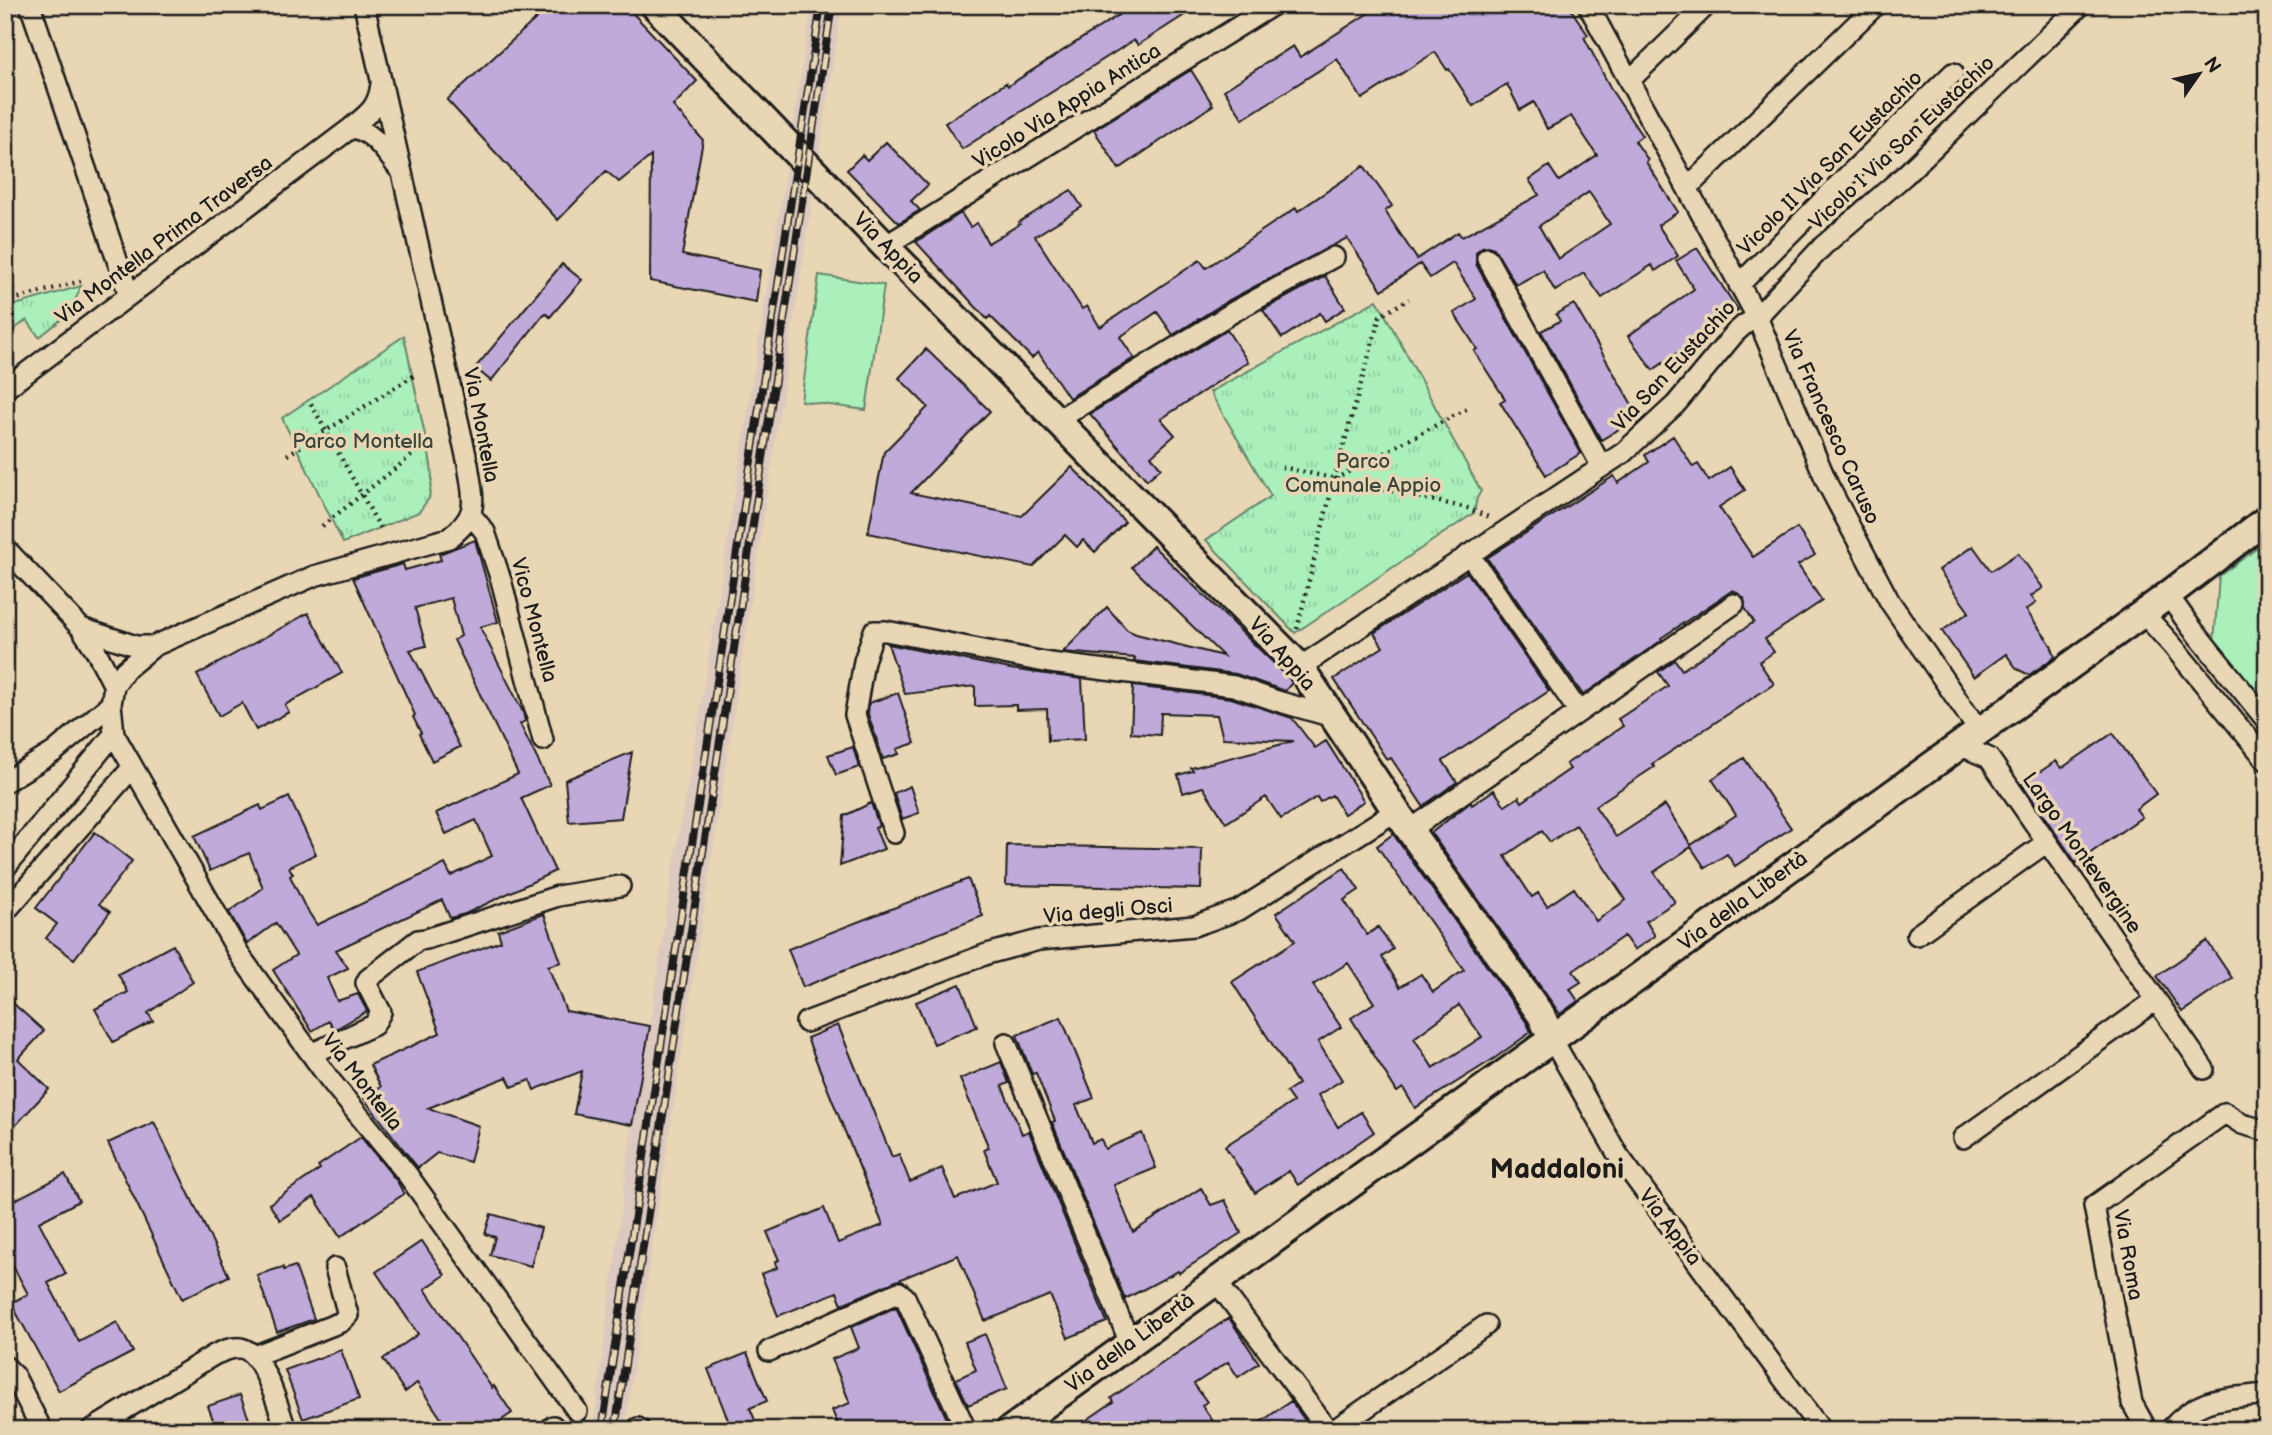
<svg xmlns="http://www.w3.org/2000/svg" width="2272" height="1435" viewBox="0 0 2272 1435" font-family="'Balsamiq Sans',sans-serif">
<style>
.built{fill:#dcc9bf}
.grass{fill:#abf0bb;stroke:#64866c;stroke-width:2}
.park{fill:url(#park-tufts);stroke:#64866c;stroke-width:2}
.building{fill:#bfaada;stroke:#1c1c1c;stroke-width:2;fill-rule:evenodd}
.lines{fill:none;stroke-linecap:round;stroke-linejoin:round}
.street-casing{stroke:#1c1c1c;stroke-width:24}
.secondary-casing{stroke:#1c1c1c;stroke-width:32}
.path{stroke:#1c1c1c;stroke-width:4.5;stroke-dasharray:2 5;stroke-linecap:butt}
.street{stroke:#e9d6b4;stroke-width:19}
.secondary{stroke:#e9d6b4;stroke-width:26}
.rail-casing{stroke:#1c1c1c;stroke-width:8}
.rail{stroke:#e9d6b4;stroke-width:5;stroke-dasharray:16;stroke-linecap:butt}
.labels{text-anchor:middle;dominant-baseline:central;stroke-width:7;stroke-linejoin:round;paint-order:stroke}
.street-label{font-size:21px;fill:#1c1c1c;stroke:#e9d6b4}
.park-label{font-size:21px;fill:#39463c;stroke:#e9d6b4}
.district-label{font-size:28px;font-weight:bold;fill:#1c1c1c;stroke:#e9d6b4}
</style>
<defs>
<pattern id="park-tufts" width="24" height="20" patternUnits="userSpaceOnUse" patternTransform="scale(1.75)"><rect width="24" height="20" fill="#abf0bb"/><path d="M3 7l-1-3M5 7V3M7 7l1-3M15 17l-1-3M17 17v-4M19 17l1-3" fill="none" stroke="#93cda0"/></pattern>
</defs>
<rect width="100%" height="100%" fill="#e9d6b4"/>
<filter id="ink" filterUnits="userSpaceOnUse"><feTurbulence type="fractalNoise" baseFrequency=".0143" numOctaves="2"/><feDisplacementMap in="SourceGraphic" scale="14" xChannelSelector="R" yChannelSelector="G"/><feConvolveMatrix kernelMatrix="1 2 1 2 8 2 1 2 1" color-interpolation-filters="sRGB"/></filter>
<g filter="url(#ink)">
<path class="built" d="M 812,5 L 842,5 L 624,1430 L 593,1430 L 632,1125 L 650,1026 L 670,886 L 698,726 Z"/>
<path class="grass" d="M 819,275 L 884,285 L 866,410 L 801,401 Z
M 2267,541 L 2267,707 L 2214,643 L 2219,576 Z"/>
<path class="park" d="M 81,286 C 71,314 62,320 39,337 L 27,320 L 5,336 L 5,308 Z
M 1377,300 L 1481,491 L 1477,498 L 1474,513 L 1295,633 L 1206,540 L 1271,496 L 1210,392 Z
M 404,336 L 431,464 L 432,479 L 429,498 L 419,512 L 343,543 L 282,418 Z"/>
<path class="building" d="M 551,5 L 625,5 L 697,81 L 673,106 L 703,140 L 682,255 L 760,270 L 756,302 L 650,281 L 651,156 L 619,182 L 606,171 L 558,220 L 447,100 Z
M 1134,5 L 1200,5 L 1138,45 L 1134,40 L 962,149 L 945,123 L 1006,83 L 1008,86 Z
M 1381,5 L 1568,5 L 1588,35 L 1584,37 L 1612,91 L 1642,136 L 1635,141 L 1648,160 L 1646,162 L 1678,212 L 1658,225 L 1678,256 L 1655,271 L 1652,265 L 1602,298 L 1584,273 L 1555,291 L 1543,270 L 1516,285 L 1494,248 L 1488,246 L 1482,247 L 1476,252 L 1476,264 L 1581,453 L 1546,475 L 1500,402 L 1505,399 L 1474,351 L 1477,349 L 1454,313 L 1476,299 L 1453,263 L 1430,278 L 1420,264 L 1382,290 L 1347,238 L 1229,300 L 1173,335 L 1157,312 L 1120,337 L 1134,358 L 1069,398 L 1038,352 L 1032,358 L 990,316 L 987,319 L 916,242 L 961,213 L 970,227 L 977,223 L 988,243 L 1020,224 L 1019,222 L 1071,190 L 1082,207 L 1035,236 L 1082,309 L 1087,306 L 1100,327 L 1200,260 L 1206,268 L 1296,208 L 1298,211 L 1364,166 L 1392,206 L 1385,211 L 1417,259 L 1458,232 L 1462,237 L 1539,195 L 1529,180 L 1549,166 L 1559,181 L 1597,155 L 1571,116 L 1547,129 L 1534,102 L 1520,110 L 1507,84 L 1473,106 L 1449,69 L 1447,70 L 1435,52 L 1362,99 L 1337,59 L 1243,119 L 1224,90 L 1293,46 L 1300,57 ZM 1589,192 L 1610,224 L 1558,259 L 1539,226 Z
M 1191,70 L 1213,105 L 1119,169 L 1094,130 Z
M 886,142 L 928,185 L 911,201 L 920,210 L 899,223 L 847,170 L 862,155 L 867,160 Z
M 1697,248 L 1738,310 L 1653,370 L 1628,336 L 1694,289 L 1676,261 Z
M 562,264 L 582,280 L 550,317 L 545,313 L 491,381 L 475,368 Z
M 1325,276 L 1345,308 L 1325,321 L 1320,313 L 1282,338 L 1263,310 Z
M 1574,304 L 1639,417 L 1601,440 L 1541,331 L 1560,321 L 1556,314 Z
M 1227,330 L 1248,362 L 1161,419 L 1175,435 L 1151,456 L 1161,468 L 1147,480 L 1090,414 Z
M 926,349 L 990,411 L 911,493 L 1022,516 L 1072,467 L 1125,522 L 1095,552 L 1083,540 L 1077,547 L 1065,535 L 1033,567 L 868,533 L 884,452 L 928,407 L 899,378 Z
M 1673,436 L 1693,467 L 1698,464 L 1709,481 L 1730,467 L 1745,490 L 1719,507 L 1753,557 L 1797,528 L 1815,555 L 1798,565 L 1822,601 L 1765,639 L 1774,652 L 1759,662 L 1774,684 L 1652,764 L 1654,767 L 1595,806 L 1616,837 L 1665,805 L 1691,845 L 1736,815 L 1712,779 L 1744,758 L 1791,828 L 1735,866 L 1727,854 L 1705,868 L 1691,847 L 1654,872 L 1675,902 L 1646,921 L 1655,936 L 1634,950 L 1624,936 L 1573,971 L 1581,982 L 1570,989 L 1578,1001 L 1560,1014 L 1431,833 L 1471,802 L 1472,805 L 1494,790 L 1505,806 L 1519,797 L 1522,802 L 1570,769 L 1566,764 L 1623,726 L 1618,719 L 1668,686 L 1658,672 L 1675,660 L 1682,670 L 1754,622 L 1745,608 L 1744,598 L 1733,590 L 1661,638 L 1662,640 L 1583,695 L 1487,558 L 1614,476 L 1618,483 L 1649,462 L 1645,455 ZM 1576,825 L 1626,900 L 1596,921 L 1574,888 L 1547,906 L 1538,893 L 1532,897 L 1505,856 L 1542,831 L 1550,842 Z
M 475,540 L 498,622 L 480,627 L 523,712 L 525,721 L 520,724 L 550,785 L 521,798 L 555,871 L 465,914 L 450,918 L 442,900 L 336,950 L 348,968 L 327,978 L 337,1001 L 358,994 L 367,1011 L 334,1030 L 329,1021 L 312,1031 L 273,970 L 296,955 L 276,923 L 247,944 L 229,912 L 263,888 L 249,853 L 210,871 L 194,836 L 260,805 L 262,810 L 289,797 L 316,854 L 289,867 L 293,874 L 290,876 L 304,905 L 317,925 L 445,864 L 451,876 L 492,856 L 476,820 L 446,834 L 436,813 L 518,774 L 454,640 L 461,636 L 451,598 L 415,608 L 426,646 L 410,650 L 460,747 L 432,761 L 419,734 L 421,733 L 413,717 L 415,715 L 353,578 L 403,564 L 405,570 L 441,560 L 439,554 Z
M 1153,546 L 1288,677 L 1292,683 L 1285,691 L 1236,674 L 1134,661 L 1135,658 L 1063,652 L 1107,607 L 1127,630 L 1136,634 L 1223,656 L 1132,567 Z
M 1973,546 L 1991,571 L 2018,553 L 2043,588 L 2031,596 L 2036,603 L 2026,610 L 2051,645 L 2055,657 L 2029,675 L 2017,669 L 2006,654 L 1974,677 L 1942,631 L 1969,612 L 1939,570 Z
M 1467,572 L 1549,691 L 1443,761 L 1457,782 L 1423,806 L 1391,758 L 1387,760 L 1334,679 L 1383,647 L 1374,633 Z
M 308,613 L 342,673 L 285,705 L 289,712 L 256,730 L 242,703 L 219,716 L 197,675 Z
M 888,644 L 1010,669 L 1082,679 L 1085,739 L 1048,741 L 1047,709 L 1016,710 L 1016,705 L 975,706 L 975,686 L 905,694 Z
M 1133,686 L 1231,698 L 1292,718 L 1315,748 L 1326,741 L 1364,801 L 1344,814 L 1332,795 L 1320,802 L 1317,797 L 1281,819 L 1266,797 L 1226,823 L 1203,787 L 1183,793 L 1178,775 L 1193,771 L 1191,768 L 1294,741 L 1223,738 L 1217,715 L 1161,713 L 1160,735 L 1131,733 Z
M 898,693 L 915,743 L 897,749 L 899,754 L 883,759 L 868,714 L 869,703 Z
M 2113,733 L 2156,794 L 2136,809 L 2142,817 L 2076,863 L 2022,784 L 2056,761 L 2062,768 Z
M 853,747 L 859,767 L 836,775 L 828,755 Z
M 632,752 L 621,818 L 569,822 L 565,780 Z
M 910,786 L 919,813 L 902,819 L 894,793 Z
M 871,803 L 879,826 L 875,828 L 884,849 L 840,866 L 844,816 Z
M 95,832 L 132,861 L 99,904 L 110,912 L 74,959 L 46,938 L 57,924 L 36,908 Z
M 1393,834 L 1527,1023 L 1531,1032 L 1495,1058 L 1415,1108 L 1403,1088 L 1397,1092 L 1351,1018 L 1374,1003 L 1348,963 L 1313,985 L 1341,1027 L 1318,1042 L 1342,1080 L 1318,1095 L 1338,1127 L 1361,1112 L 1374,1132 L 1298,1185 L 1289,1171 L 1255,1193 L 1225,1146 L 1293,1102 L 1286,1092 L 1298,1084 L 1232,982 L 1295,941 L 1276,913 L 1344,868 L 1359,890 L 1344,900 L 1367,935 L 1378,927 L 1393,949 L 1382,957 L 1400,987 L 1421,974 L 1433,992 L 1464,970 L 1377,846 ZM 1459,1005 L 1482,1037 L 1433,1068 L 1414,1038 Z
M 1007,845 L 1202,849 L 1201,889 L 1006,885 Z
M 968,879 L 983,916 L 803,987 L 788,949 Z
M 544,914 L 561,962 L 548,966 L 566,1011 L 650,1026 L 632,1125 L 574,1114 L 582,1071 L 534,1090 L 530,1080 L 512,1087 L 507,1077 L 428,1108 L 479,1126 L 470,1162 L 437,1153 L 418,1168 L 364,1099 L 381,1087 L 370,1065 L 440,1033 L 417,972 L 501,941 L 498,931 Z
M 2207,941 L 2232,978 L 2182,1012 L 2157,976 Z
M 173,945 L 193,982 L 148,1013 L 153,1021 L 113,1042 L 95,1009 L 128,992 L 118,974 Z
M 960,984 L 977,1027 L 934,1044 L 916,1002 Z
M 5,996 L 44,1031 L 18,1059 L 49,1089 L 5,1137 Z
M 1061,1017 L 1094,1098 L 1076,1105 L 1092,1143 L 1101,1139 L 1105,1149 L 1142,1133 L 1156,1168 L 1114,1185 L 1133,1232 L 1201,1188 L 1211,1205 L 1225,1200 L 1241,1233 L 1179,1273 L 1178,1271 L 1125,1299 L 1052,1122 L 1055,1121 L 1036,1073 L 1032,1074 L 1017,1035 Z
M 838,1025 L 892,1157 L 899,1154 L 910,1182 L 942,1168 L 955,1199 L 997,1182 L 984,1150 L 989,1148 L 960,1079 L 1001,1062 L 1009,1083 L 1002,1086 L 1022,1134 L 1029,1131 L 1107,1322 L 1068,1338 L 1050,1295 L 985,1321 L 958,1255 L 842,1304 L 837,1292 L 778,1316 L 761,1274 L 777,1268 L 775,1262 L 779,1260 L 767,1232 L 824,1208 L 838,1243 L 883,1225 L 807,1038 Z
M 154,1122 L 229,1276 L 182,1299 L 108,1143 Z
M 361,1137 L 397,1181 L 404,1194 L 340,1237 L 314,1197 L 280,1220 L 269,1204 L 320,1169 L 318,1166 Z
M 65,1174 L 79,1201 L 39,1222 L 66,1274 L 48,1283 L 79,1342 L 117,1322 L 133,1352 L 59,1391 L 11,1303 L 28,1294 L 5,1251 L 5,1205 Z
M 491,1214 L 541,1228 L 531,1266 L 490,1255 L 495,1237 L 485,1234 Z
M 422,1241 L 445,1275 L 425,1289 L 492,1388 L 494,1386 L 512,1413 L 487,1430 L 449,1430 L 417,1383 L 405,1392 L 383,1359 L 418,1334 L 376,1272 Z
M 295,1266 L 314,1319 L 277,1332 L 257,1275 L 283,1267 L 284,1270 Z
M 896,1307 L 952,1430 L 840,1430 L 832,1410 L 850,1403 L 832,1359 L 859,1348 L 851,1327 Z
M 1229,1318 L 1259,1363 L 1238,1377 L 1228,1362 L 1194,1384 L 1207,1402 L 1202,1405 L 1219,1430 L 1072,1430 L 1113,1402 L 1111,1398 Z
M 985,1334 L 1007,1389 L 968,1405 L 956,1379 L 976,1370 L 965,1342 Z
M 341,1350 L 359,1399 L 303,1419 L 285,1370 Z
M 747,1353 L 767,1401 L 750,1408 L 759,1430 L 732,1430 L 708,1369 Z
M 240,1395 L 253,1430 L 217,1430 L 208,1406 Z
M 1291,1401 L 1312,1430 L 1249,1430 Z"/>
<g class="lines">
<g class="street-casing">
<path id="street" d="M 30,5 L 129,295
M 1588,5 L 1757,317 L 1828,485 L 1890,602 L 1979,731
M 1629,81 L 1707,5
M 351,128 C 373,130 386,153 399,169
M 1687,188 L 1876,5
M 885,246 L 1273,5
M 1487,258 L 1602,467
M 1739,285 L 1838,185 L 1953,73
M 5,389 L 351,128 C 369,113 378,108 381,84
M 1057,420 L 1235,311 L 1334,257
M 472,516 L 485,532 L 501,580 L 543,740
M 5,548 L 81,628 L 95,649 L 114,686 L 111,704 L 114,734 L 241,957 L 330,1080 L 407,1174 L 577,1411
M 1469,554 L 1579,712
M 2168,595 L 2190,626 L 2267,721
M 2143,613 L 2172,645 L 2267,761
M 81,628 L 136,646 L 154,646
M 1300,667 L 1623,453 L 1676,404 L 1735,333 L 1744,325 L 1757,317 L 1823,246 L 1904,176 L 2081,5
M 114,686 L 125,670 L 154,646 L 314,576 L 449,538 C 481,514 473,500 468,464 L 364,5
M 1959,745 L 1989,758 L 2204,1069
M 5,782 L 54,752 L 111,704
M 1410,830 L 1734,604
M 894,833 L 855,715 L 864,661 L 874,631 L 886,631 L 1050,663 L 1234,686 L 1277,701 L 1333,717
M 5,868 L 114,734
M 5,912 L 132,768
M 1917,935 L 2047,842
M 806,1022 L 987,954 L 1039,940 L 1194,926 L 1239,910 L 1396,811
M 1552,1039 L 1618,1155 L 1821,1430
M 1006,1043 L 1130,1343
M 311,1054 L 374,1025 L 381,1012 L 366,983 L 368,979 L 418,940 L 426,939 L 558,896 L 620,886
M 1963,1138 L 2156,1000
M 1216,1281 L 1328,1430
M 769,1351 L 899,1292 L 905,1297 L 966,1430
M 254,1356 L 341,1322 L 348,1315 L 335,1268
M 5,1366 L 14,1375 L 42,1430
M 638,1428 L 640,1430
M 91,1430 L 214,1355 C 223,1351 231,1347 241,1348 C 264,1352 279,1410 286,1430
M 552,1430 L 553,1426
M 1334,1430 L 1486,1325
M 2147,1430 L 2132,1403 L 2094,1206 L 2225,1113 L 2242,1124 L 2267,1131
M 2170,1430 C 2200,1395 2225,1399 2267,1394"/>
</g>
<g class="secondary-casing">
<path id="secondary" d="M 654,5 L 885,246 L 1300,667 L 1396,811 L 1541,1015 L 1552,1039
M 1010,1430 L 2160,601 L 2267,519"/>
</g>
<path class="path" d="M 5,302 L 81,281
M 311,404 L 382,531
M 287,455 L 415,375
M 1282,467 L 1467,508 L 1488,517
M 1335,479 L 1470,407
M 322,526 L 429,442
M 1297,629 L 1334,480 L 1380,316 L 1409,299"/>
<use href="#street" class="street"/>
<use href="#secondary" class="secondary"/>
<g class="rail-casing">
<path id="rail" d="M 602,1430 L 821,5
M 615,1430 L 832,5"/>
</g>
<use href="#rail" class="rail"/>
</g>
</g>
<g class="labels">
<g class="street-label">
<text transform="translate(1067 106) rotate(-32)">Vicolo Via Appia Antica</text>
<text transform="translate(1902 143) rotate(-43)">Vicolo I Via San Eustachio</text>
<text transform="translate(1830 163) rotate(-45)">Vicolo II Via San Eustachio</text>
<text transform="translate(164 240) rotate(-37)">Via Montella Prima Traversa</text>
<text transform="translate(888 248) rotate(46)">Via Appia</text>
<text transform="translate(1674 366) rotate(-47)">Via San Eustachio</text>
<text transform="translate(481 425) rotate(79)">Via Montella</text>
<text transform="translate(1831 427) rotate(66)">Via Francesco Caruso</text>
<text transform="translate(534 620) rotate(75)">Vico Montella</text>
<text transform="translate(1282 654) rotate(49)">Via Appia</text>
<text transform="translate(2082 853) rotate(55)">Largo Montevergine</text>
<text transform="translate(1743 901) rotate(-36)">Via della Libertà</text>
<text transform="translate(1108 911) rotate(-5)">Via degli Osci</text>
<text transform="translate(362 1082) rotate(52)">Via Montella</text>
<text transform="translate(1670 1227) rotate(53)">Via Appia</text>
<text transform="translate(2128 1255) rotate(80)">Via Roma</text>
<text transform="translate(1130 1343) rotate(-36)">Via della Libertà</text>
</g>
<g class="park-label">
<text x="363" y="441">Parco Montella</text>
<text x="1363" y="461">Parco<tspan x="1363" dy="24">Comunale Appio</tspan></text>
</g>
<g class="district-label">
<text x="1557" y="1169">Maddaloni</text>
</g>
</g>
<rect width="2272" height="1435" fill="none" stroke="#e9d6b4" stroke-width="28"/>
<rect x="14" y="14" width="2244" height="1407" fill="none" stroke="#1c1c1c" stroke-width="2.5" filter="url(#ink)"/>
<g transform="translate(2199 74) rotate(56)" stroke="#e9d6b4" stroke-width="5" paint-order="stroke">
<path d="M0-5L12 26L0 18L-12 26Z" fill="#1c1c1c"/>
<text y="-10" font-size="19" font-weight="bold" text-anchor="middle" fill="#1c1c1c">N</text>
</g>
</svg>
